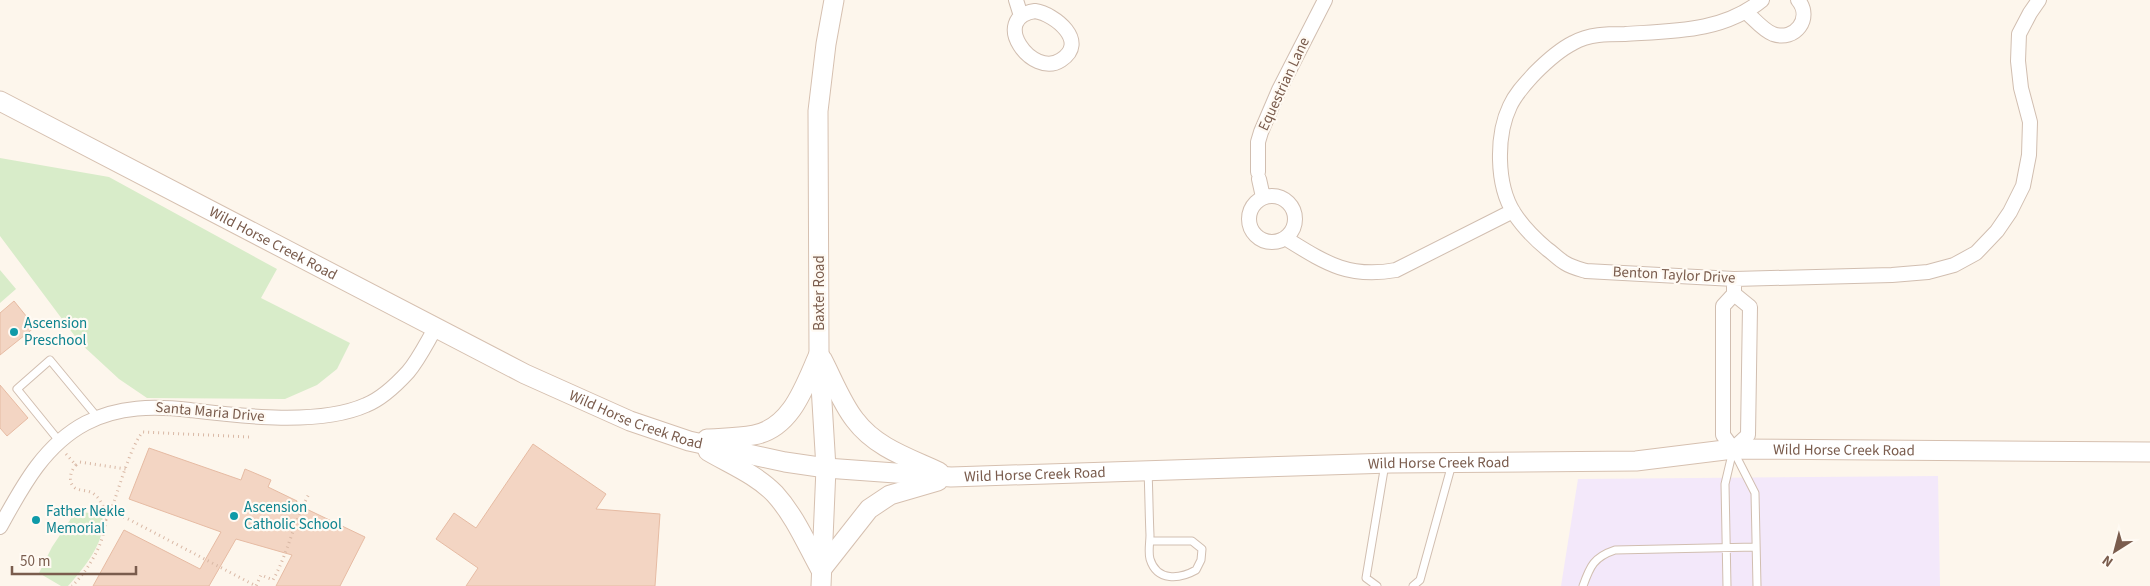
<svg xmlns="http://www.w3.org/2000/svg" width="2150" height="586" viewBox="0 0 2150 586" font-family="'Source Sans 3',sans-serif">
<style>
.education{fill:#f3e8fa}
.green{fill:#d8ecc9}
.building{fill:#f3d5c3;stroke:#e6bba3}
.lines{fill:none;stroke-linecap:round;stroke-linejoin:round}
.service-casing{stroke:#d1beb0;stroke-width:9}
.minor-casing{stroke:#d1beb0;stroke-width:16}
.secondary-casing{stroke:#d6c0b0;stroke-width:21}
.path{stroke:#d9b8a5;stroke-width:3;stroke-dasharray:1 4;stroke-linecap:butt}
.service{stroke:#fff;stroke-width:7}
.minor{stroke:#fff;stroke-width:14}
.secondary{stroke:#fff;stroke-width:19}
.culture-dot{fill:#0f9aa8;stroke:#fffaf3;stroke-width:2}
.labels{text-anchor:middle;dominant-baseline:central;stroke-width:4.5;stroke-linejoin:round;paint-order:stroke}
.street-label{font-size:15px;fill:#7a5c4d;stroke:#fffaf3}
.culture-label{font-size:15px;fill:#0d838f;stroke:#fffaf3;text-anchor:start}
</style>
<rect width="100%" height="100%" fill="#fdf6ec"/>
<path class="education" d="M 1938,476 L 1940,586 L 1561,586 L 1578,479 Z"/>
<path class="green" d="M 0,158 L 109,177 L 277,269 L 261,298 L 350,343 L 337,369 L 317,385 L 285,399 L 147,398 L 119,379 L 80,343 L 0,236 Z
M 0,270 L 16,289 L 0,303 Z
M 76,511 L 102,515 C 108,540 83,569 68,586 L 61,586 L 39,573 L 52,547 Z"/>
<path class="building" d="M 14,301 L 35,327 L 0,355 L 0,313 Z
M 0,385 L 28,418 L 7,436 L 0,428 Z
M 533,444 L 606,494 L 596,509 L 660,514 L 655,586 L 466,586 L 478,568 L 436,539 L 454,513 L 476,528 Z
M 149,448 L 241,480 L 245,469 L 271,480 L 268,487 L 297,501 L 296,504 L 365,537 L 340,586 L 276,586 L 292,555 L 236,539 L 209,586 L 93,586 L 124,530 L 200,569 L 221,532 L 129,499 Z"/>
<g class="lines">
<g class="service-casing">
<path id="service" d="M 60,442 L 17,389 L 50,360 L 98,418
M 1734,452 L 1755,493 L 1757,586
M 1148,472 C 1149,493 1149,514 1150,535 C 1150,542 1148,552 1150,559 C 1157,582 1180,579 1196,570 L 1201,560 L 1202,549 L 1192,541 L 1150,541
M 1377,586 L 1366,578 L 1385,464
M 1413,586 L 1420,580 L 1452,464
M 1583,586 C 1590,566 1594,557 1615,550 L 1756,547
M 1727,586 L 1725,484 L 1733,450"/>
</g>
<g class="minor-casing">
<path id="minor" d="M 1016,0 L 1021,16
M 1762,0 C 1723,32 1673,31 1625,34 C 1607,34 1589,34 1573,43 C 1559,50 1546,62 1535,73 C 1525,84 1516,93 1510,106 C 1496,135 1496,185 1514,213 C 1523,227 1534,238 1547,249 C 1553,253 1558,259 1565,263 C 1571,267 1579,269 1586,271 L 1734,279 L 1892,275 L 1928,272 L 1954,265 L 1976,253 L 1997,231 L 2010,212 L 2023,186 L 2029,155 L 2030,122 L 2021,88 L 2018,61 L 2019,34 L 2030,13 L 2039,0
M 1035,11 C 1055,14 1089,42 1061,60 C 1032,79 989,18 1035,11 Z
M 1746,12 C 1754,19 1764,31 1773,34 C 1795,42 1813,18 1798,0
M 1258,172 L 1258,142 L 1261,132 L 1279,90 L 1325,0
M 1259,179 L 1263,197
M1249 219a23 23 0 1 1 46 0a23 23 0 1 1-46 0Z
M 1285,238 C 1324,262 1348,279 1396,270 L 1513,211
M 1734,294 L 1750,307 L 1748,435 L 1733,449 L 1723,435 L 1723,306 L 1734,294 L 1734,279
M 0,527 C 22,487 44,445 86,423 C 119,406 154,406 190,410 C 240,416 319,426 366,405 C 381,399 397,384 408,372 C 419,359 427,342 436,327"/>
</g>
<g class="secondary-casing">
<g id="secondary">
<path id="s1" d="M 0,101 L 525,374 L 630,421 L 689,441 L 785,462 L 826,468 L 951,477 L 1391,463 L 1636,461 L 1733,449 L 2150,452"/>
<path d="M 822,359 C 832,378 842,404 855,420 C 876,448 909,458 939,472"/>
<path d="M 707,439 C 723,438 739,438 754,435 C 792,428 805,385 819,354"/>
<path d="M 708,451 C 730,464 757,475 775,494 C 795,516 807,545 821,570"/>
<path d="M 821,570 L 869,509 L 890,495 L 938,481"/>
<path d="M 821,586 L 826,468 L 819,353 L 818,111 L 826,44 L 834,0"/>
</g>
</g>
<path class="path" d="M 249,437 L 143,432 C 131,444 118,492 111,510 L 256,586 L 261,575 L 273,580 C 288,553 294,521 309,494
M 66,454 L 76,465 C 71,470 68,480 73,486 C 77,492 88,489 94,494 C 122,517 92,567 72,586
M 76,465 L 80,462 L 126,469
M 106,520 L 111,510"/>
<use href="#service" class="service"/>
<use href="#minor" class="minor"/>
<use href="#secondary" class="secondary"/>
</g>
<g class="culture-dot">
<circle cx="14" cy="332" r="5"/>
<circle cx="234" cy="516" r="5"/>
<circle cx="36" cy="520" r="5"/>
</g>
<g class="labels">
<g class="street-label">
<text transform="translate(1284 84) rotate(-65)">Equestrian Lane</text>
<text stroke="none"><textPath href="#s1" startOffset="308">Wild Horse Creek Road</textPath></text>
<text transform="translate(1674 275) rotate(3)">Benton Taylor Drive</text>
<text transform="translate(819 293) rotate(-90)">Baxter Road</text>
<text transform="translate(210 412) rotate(5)">Santa Maria Drive</text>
<text stroke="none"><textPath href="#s1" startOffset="712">Wild Horse Creek Road</textPath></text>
<text stroke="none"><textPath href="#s1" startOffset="1928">Wild Horse Creek Road</textPath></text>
<text stroke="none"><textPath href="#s1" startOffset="1522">Wild Horse Creek Road</textPath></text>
<text stroke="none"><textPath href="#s1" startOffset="1118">Wild Horse Creek Road</textPath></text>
</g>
<g class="culture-label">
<text x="24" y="323">Ascension<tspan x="24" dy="17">Preschool</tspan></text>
<text x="244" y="507">Ascension<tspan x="244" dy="17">Catholic School</tspan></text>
<text x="46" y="511">Father Nekle<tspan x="46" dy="17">Memorial</tspan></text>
</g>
</g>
<g transform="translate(2115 551) rotate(216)" stroke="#fffaf3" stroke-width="4" paint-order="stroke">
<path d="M0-4L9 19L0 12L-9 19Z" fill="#7a5c4d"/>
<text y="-8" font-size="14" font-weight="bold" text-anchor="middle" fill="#7a5c4d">N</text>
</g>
<path d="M12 566v8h124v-8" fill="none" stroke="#7a5c4d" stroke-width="2.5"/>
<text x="20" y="566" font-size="15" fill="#7a5c4d" stroke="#fffaf3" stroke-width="4" paint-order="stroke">50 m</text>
</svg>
